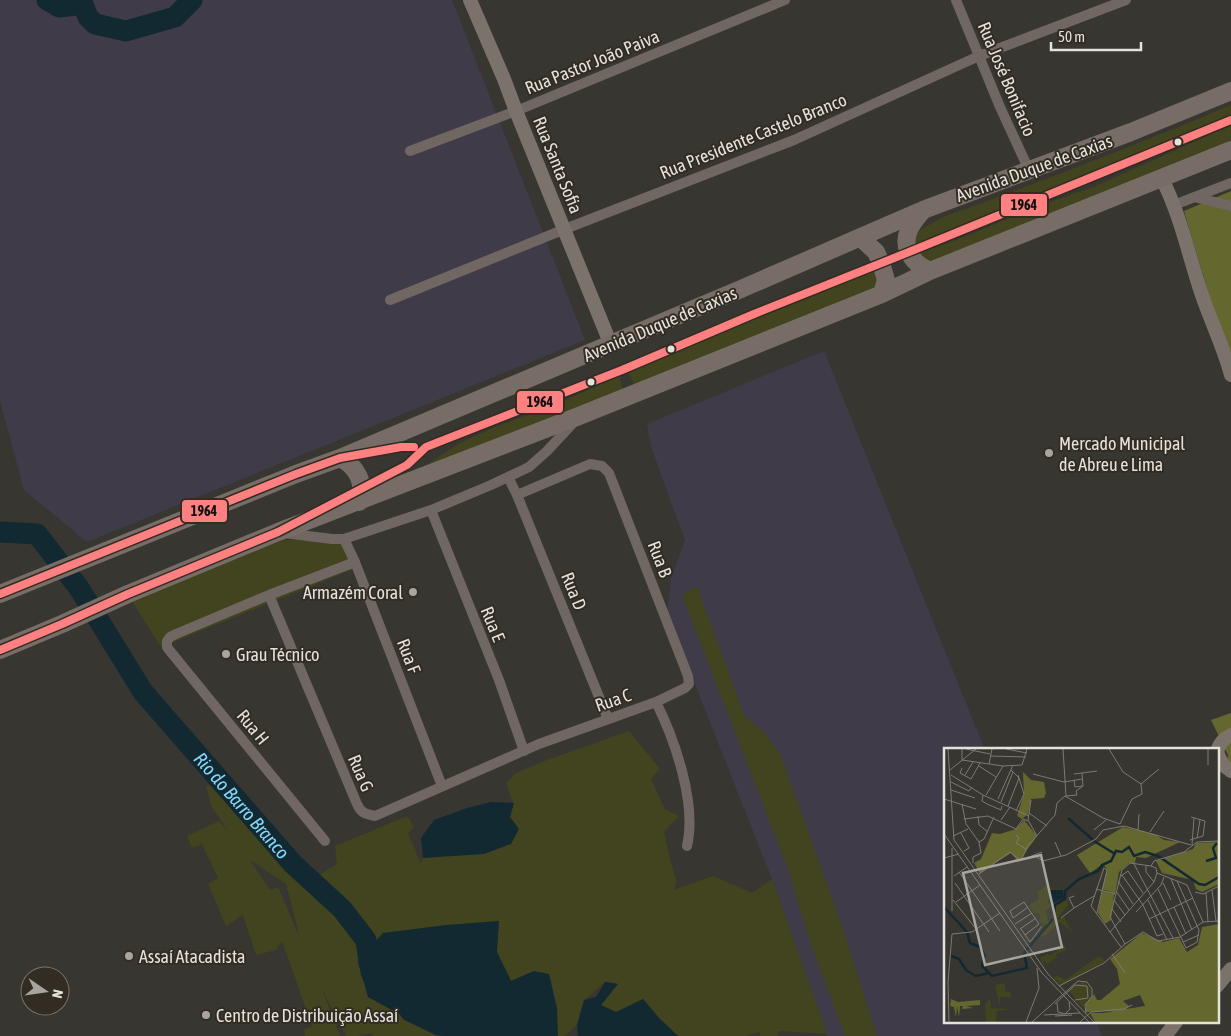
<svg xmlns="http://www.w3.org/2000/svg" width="1231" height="1036" viewBox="0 0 1231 1036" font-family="'Asap Condensed',sans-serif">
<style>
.industrial{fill:#403b49}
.green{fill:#41441e;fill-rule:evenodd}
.forest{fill:#64682e}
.water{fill:#132932}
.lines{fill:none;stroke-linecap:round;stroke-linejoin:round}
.river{stroke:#132932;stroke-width:21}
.street{stroke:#706762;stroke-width:10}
.secondary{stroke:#7c726c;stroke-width:14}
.highway{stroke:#776d66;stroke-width:18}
.bus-1-casing{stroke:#322c23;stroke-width:11}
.bus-1{stroke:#ff8080;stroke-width:8}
.bus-dot{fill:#e5e1db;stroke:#322c23;stroke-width:2}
.poi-dot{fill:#a8a59f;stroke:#322c23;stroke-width:2}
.labels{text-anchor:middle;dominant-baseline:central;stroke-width:4;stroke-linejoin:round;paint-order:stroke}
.street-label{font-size:18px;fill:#e5e1db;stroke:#322c23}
.poi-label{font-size:18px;fill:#e5e1db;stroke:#322c23;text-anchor:start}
.water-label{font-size:19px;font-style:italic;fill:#83d8fb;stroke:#322c23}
.inset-river{fill:none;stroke:#132932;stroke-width:2.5}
.inset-road{fill:none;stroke:#7d7a74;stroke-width:1}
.view{fill:#a8a59f;fill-opacity:0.15;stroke:#a8a59f;stroke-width:2.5}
.inset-edge{fill:none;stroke:#e5e1db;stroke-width:2.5}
.line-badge{stroke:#322c23;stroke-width:2}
.pale-badge-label{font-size:14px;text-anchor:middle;font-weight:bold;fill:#111}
</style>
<rect width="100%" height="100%" fill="#383630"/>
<path class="industrial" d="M 0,0 L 452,0 L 585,340 L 87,542 L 24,490 L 0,401 Z
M 824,351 L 985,750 L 945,750 L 945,1022 L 1096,1022 L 1102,1036 L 827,1036 L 772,879 L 667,614 L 671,579 L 685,540 L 651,447 L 647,424 Z"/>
<path class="green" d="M 1231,105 L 1231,120 L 1020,200 L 912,247 L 911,238 L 922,229 L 943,217 C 1040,182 1136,145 1231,105 Z
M 1231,125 L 1231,144 L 930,267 L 915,255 L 964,237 L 1033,208 L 1096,186 Z
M 877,268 L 878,273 L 876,287 L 637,389 L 628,372 L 726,329 Z
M 619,376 L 624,394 L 411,477 L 435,459 L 460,443 L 497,426 L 548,408 Z
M 283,540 L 344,540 L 356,568 L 161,647 L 132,601 Z
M 697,586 L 744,716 L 762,730 L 780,753 L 843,929 L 877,1036 L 845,1036 L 810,942 L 789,872 L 682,595 Z
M 629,731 L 660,769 L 651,779 L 665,809 L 679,816 L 664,832 L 670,859 L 677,882 L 673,890 L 713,876 L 752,893 L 772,879 L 827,1034 L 779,1031 L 777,1036 L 760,1036 L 760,1032 L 745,1036 L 679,1036 L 677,1035 L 659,1018 L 643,999 L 616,1013 L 601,1005 L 618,984 L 605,982 L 584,1000 L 577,1025 L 565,1036 L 558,1036 L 534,971 L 511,981 L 497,952 L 383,933 L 367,949 L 366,940 L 316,877 L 337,864 L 335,846 L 407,816 L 414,827 L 408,833 L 421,864 L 423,858 L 441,856 L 510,817 L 513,803 L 506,783 L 516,773 L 547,760 Z
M 206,785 L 221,788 L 355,939 L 358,962 L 495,1036 L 374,1036 L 370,1033 L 358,1036 L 346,1036 L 321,987 L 340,1036 L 305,1036 L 304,1030 L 312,1026 L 282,941 L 276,950 L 256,955 L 243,915 L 226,926 L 208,884 L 218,878 C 213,867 207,855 202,844 L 192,848 L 187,836 L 219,821 L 228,831 L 211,806 ZM 250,860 L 286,884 L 300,938 L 278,887 L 270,890 Z"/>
<path class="forest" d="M 1231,191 L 1231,369 L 1184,211 Z
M 1231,713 L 1231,770 L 1226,768 L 1228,755 L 1211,720 Z"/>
<path class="water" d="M 491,802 L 514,803 L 510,817 L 519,829 L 511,844 L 484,854 L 423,858 L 421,838 L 434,820 L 467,808 Z
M 499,921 L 497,952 L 511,981 L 534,971 L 549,974 L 557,1008 L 558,1036 L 484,1036 L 399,1014 L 368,997 L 358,962 L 383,933 L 446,925 Z
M 605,982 L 618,984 L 601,1005 L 616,1012 L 643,999 L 659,1018 L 677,1035 L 679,1036 L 578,1036 L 577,1025 L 584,1000 L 596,997 Z"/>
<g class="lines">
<g class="river">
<path d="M 47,0 L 59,7 L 83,4 L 88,17 L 95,24 L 126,31 L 175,17 L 192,0"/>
<path id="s1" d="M 0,532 L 37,534 L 79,588 L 143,692 L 293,864 L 342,909 L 366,940 L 371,972 L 374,978"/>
<path d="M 410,1011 L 439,1025 L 500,1031 L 508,1036"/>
</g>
<path class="street" d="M 956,0 L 1000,107 L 1029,170
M 410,151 L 516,111 L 785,0
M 1194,197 L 1231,206
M 1174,205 L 1231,183
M 390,300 L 565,229 L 794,140 L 979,56 L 1126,0
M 508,477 L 517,495 L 608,719
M 431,510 L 499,680 L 524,751
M 284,533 L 332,539 L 344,539 L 431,510 L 491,485 L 529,467 L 547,451 L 574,422
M 344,539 L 355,562 L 442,786
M 269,595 L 357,804 C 361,813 365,814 375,816 L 539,744 L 656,702 L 685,688 L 689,684 L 688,676 L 609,473 L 602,466 L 590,464 L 517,495
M 656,702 C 675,740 697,804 687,846
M 325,841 L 170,651 L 167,647 L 167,641 L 170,637 L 176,634 L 269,595 L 355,562"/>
<path class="secondary" d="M 470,0 L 504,79 L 516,111 L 611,345
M 1161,177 C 1181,215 1189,258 1203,298 C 1212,324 1224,348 1231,375
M 1217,751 C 1220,743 1223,739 1231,735
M 1217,752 C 1220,761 1223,766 1231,771
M 1217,986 L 1231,969
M 1165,1036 L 1176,1022"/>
<path class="highway" d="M 923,210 C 918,216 912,223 909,230 C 901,248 913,264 930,271
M 861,238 L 876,252 L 881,263 L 886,280 L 882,294
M 340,458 C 357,466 366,484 359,502
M 0,594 L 296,474 L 340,458 L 741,289 L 923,210 L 1131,132 L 1231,91
M 0,650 L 62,624 L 128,594 L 278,532 L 579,416 L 882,294 L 930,271 L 1231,150"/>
<g class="bus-1-casing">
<path id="bus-1" d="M 0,594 L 296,474 L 340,458 L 401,447 L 414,447
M 0,650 L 62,624 L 128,594 L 278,532 L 407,465 L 426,447 L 622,370 L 754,314 L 909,252 L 1231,120"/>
</g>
<use href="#bus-1" class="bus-1"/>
</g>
<g class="bus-dot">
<circle cx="1178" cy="142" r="4.5"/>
<circle cx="671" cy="349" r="4.5"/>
<circle cx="591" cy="382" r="4.5"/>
</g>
<g class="poi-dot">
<circle cx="1049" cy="453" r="5"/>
<circle cx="413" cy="592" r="5"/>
<circle cx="226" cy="654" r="5"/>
<circle cx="129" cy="956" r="5"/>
<circle cx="206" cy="1015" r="5"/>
</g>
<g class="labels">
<g class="street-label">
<text transform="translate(592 62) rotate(-22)">Rua Pastor João Paiva</text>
<text transform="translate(1007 79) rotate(67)">Rua José Bonifacio</text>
<text transform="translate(753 136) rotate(-22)">Rua Presidente Castelo Branco</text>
<text transform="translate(558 165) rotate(68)">Rua Santa Sofia</text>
<text transform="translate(1034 168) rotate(-20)">Avenida Duque de Caxias</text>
<text transform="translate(660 324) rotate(-23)">Avenida Duque de Caxias</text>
<text transform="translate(660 559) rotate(69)">Rua B</text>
<text transform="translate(574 591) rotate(68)">Rua D</text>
<text transform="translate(493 624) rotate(68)">Rua E</text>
<text transform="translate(409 656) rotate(69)">Rua F</text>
<text transform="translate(613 700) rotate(-19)">Rua C</text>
<text transform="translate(253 727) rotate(51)">Rua H</text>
<text transform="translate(361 773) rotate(67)">Rua G</text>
</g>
<g class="poi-label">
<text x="1059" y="443">Mercado Municipal<tspan x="1059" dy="21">de Abreu e Lima</tspan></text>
<text x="403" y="592" text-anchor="end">Armazém Coral</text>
<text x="236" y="654">Grau Técnico</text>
<text x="139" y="956">Assaí Atacadista</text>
<text x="216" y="1015">Centro de Distribuição Assaí</text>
</g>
<g class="water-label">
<text stroke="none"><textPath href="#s1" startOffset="378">Rio do Barro Branco</textPath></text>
</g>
</g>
<g transform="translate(944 748)">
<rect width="275" height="275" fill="#383630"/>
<path d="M 104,137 L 105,141 L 121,142 L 106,142 L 104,155 L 109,157 L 101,164 L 105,174 L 110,170 L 111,158 L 123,150 L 124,158 L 112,172 L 120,169 L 128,184 L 116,174 L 100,189 L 96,188 L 104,176 L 98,177 L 95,173 L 96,166 L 90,165 L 85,157 L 95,151 L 93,144 ZM 120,197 L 123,202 L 112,206 L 113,209 L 103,216 L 100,212 L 100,218 L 96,210 L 102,207 L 106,211 L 102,206 L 107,207 ZM 155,208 L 161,213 L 118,237 L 109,230 L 113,227 L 121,232 ZM 140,233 L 147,243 L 140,261 L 124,242 ZM 61,235 L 61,243 L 66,244 L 67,249 L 56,249 L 56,258 L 51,237 ZM 46,250 L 47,260 L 67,261 L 53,263 L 52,273 L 59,274 L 42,274 L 41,256 Z" fill="#41441e"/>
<path d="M 79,24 L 87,32 L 100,34 L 102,45 L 100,50 L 87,51 L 84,66 L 78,71 L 73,68 L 80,46 ZM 80,72 L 93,88 L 76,112 L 74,114 L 67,105 L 36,125 L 30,115 L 37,111 L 48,85 L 56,86 L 72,81 ZM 179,79 L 210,86 L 220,92 L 236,94 L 202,110 L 192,109 L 191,115 L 185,115 L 175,124 L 171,146 L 158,141 L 163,121 L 159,116 L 146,125 L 133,107 ZM 275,94 L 275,136 L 258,144 L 252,141 L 249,132 L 218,125 L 212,113 L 249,101 L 252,95 ZM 158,143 L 170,146 L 167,172 L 161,176 L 154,165 ZM 275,176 L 275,274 L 151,274 L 146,265 L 159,265 L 170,263 L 142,264 L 142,256 L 150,246 L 153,252 L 157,252 L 176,236 L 173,221 L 166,211 L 198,185 L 219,194 L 235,190 L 243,204 L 254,197 L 258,179 ZM 196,247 L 201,258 L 182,261 L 185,258 L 179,253 ZM 7,251 L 14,254 L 36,252 L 36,257 L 22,258 L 29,260 L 18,261 L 19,258 L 16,258 L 15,269 L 13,258 L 12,269 L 10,259 L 6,258 Z" fill="#64682e" fill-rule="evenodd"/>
<path d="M 105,142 L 119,142 L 120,150 L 106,156 Z" fill="#132932"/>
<path class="inset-river" d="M 124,70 L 149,92M 150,93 L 171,106M 262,113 L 272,110 L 269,100 L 273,95M 0,159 L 23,184 L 26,195 L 36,199 L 41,207 L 38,218 L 48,228 L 83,220 L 80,205 L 109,171M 110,165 L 111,157 L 121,151 L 121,143 L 135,131 L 154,123 L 158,117 L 167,113 L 172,103 L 178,104 L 185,99 L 190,108 L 201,104 L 214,108 L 255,136 L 261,137 L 275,129M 7,208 L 15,211 L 22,222 L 32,228 L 45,225"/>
<path class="inset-road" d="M 4,1 L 10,92 L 104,226 L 150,274M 18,1 L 18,12 L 59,18 L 78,17 L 83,1M 22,1 L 46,6M 62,1 L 83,5M 119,1 L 122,48 L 133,47 L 132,43 L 139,38M 165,1 L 179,24 L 197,36M 46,8 L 82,9M 45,16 L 48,1M 264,17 L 264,1M 35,18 L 52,29M 18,20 L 16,25 L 27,31 L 36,15M 6,22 L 32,1M 89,26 L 120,34 L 138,31M 130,26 L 153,23M 7,27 L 39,47 L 85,68M 21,27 L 29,14M 130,32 L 131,39 L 139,38 L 138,25M 7,34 L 25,43 L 28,39M 7,42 L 31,50M 39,47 L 38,53 L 43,56 L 57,62 L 58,58M 42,47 L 59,18M 0,51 L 32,61M 54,51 L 69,17M 87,52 L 84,72 L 93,88M 57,54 L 69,24M 18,56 L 22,76 L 35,94 L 40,91 L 50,69M 64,58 L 75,30 L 67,22M 72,63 L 80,46 L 74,27M 85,65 L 103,78M 34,68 L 35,77 L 44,84M 20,71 L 44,68 L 72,81 L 79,71 L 84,73M 57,72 L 66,59M 176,76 L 188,51 L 198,46 L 197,36 L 215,21M 150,82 L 162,72M 194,82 L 195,66M 206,84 L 220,63M 17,85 L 25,100 L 20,103M 0,86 L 98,225 L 145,274M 72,87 L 75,90 L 72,95 L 82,101M 9,88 L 24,81M 253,90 L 256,72M 246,92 L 259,88 L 261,73 L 247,69M 111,94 L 117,108M 248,97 L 250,70M 91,108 L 99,113 L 122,107 L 152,91 L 159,82 L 180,78 L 247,97M 0,110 L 15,106M 77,112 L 98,104M 29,115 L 29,109 L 37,105 L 35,94M 190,116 L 229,190M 202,118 L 202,124 L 210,134M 207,118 L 212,120 L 213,125 L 243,137 L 259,174M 15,124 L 56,183M 35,126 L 66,104 L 77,113 L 83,99 L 111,67 L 113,55 L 121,48 L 159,70 L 176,76M 178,127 L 199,157 L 213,188 L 219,186M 10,128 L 23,119M 177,128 L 184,123 L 199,145M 227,131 L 248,182M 174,133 L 189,156M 11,135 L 45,184M 219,135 L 227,152M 152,141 L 171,146M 214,141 L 242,200 L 253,194 L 255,182 L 233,133M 268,142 L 272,173M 172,143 L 185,162M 251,144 L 259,146 L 275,138M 262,145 L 264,174M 130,148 L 125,150 L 130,160 L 150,148M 9,152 L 33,182M 170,152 L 181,167M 204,152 L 223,192M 12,154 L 36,137M 230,159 L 242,186M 168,161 L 177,174M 8,163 L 8,100M 192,164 L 217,137 L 220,129M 153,165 L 163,122 L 160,120 L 147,158 L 177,199M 69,170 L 66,163 L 80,154 L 95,176 L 81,187M 69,170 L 84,159M 117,170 L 130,160M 205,171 L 249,150M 259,174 L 275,173M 71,176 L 88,165M 76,181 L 92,170M 77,181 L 86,194 L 98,178M 166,184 L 210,134 L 213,125M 239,194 L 255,187M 181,196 L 199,184 L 214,193 L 236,189 L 259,174M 168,206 L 181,225M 115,238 L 160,215 L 181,196 L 166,169 L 178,122 L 186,115 L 207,118 L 210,113 L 240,104 L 253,94 L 275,93M 113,255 L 114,264 L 121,266 L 126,261 L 125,254M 111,256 L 131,237 L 143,238 L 144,250 L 131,252M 100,267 L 136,265M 111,268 L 128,267M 5,274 L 4,234 L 8,186 L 28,184 L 56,165M 82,274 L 95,240 L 93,220M 88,274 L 134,233 L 143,234 L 148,241 L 148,248 L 141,257 L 142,265M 136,274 L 147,264 L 180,261 L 188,257"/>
<path class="view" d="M 97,107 L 118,199 L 41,217 L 19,125 Z"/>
<rect width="275" height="275" class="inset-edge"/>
</g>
<g class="line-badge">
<rect x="1000" y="193" width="48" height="24" rx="5" fill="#ff8080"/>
<rect x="516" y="390" width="48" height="24" rx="5" fill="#ff8080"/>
<rect x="181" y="499" width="47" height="24" rx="5" fill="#ff8080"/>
</g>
<g class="pale-badge-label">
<text x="1024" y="210">1964</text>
<text x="540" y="407">1964</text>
<text x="204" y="516">1964</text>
</g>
<g transform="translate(45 991) rotate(103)"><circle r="24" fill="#322c23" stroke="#7a746d"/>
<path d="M0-4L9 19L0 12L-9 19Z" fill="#a8a59f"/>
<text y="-8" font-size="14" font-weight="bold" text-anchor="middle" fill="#e5e1db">N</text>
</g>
<path d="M1051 42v8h90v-8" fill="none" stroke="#e5e1db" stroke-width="2.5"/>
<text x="1058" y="42" font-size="15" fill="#e5e1db" stroke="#322c23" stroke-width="4" paint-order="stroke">50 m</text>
</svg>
